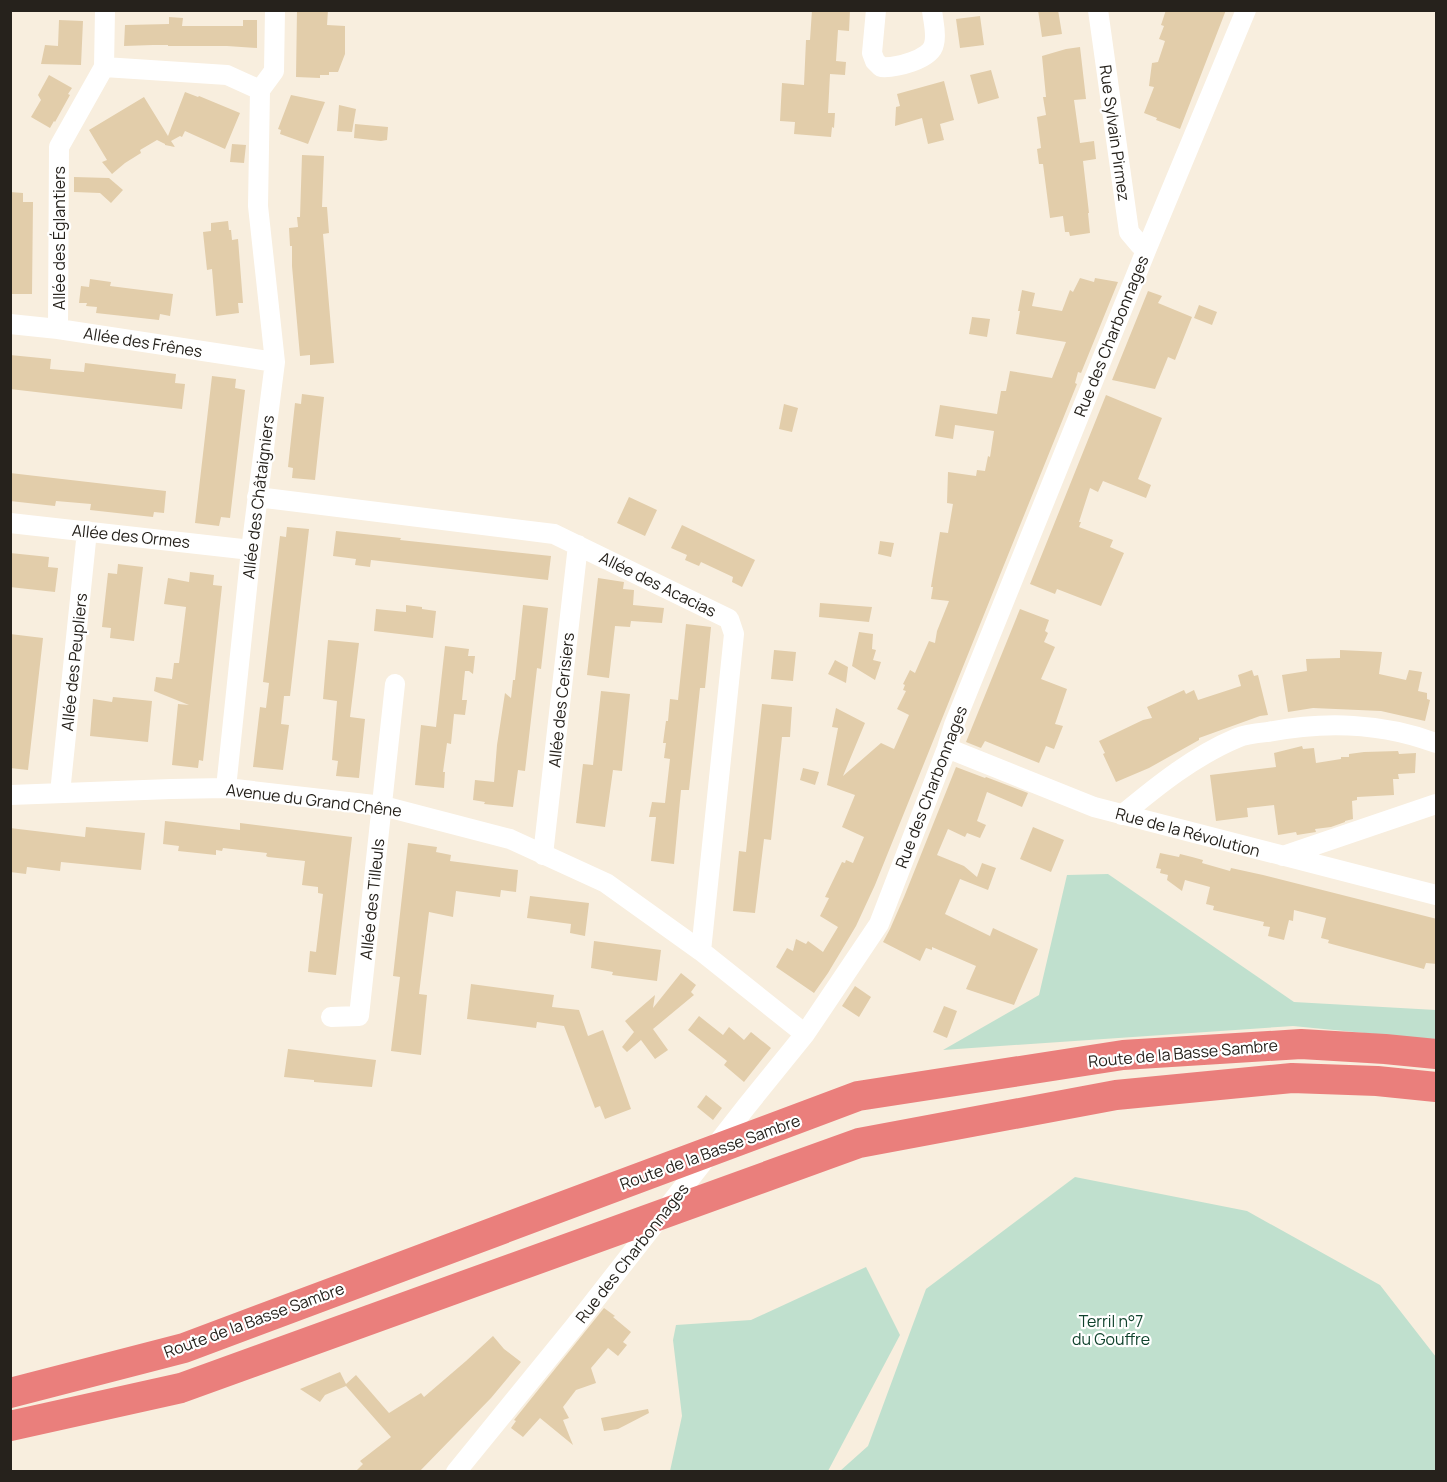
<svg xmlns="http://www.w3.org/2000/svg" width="1447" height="1482" viewBox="0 0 1447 1482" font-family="Manrope,sans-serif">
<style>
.green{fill:#c0e0ce}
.building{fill:#e2cdaa}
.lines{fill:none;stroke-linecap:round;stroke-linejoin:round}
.minor{stroke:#fff;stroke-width:20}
.highway{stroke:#ea7f7c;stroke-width:30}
.labels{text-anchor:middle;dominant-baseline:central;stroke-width:4.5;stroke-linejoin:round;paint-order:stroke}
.street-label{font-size:16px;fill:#26221c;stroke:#fff}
.park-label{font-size:16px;fill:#10432d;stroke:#fff}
</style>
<rect width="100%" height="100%" fill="#f8eede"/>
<path class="green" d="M 1108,874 L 1294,1002 L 1436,1010 L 1436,1040 L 1293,1026 L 943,1050 L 1039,995 L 1067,875 Z
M 1075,1177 L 1247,1211 L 1380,1285 L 1436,1357 L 1436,1471 L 840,1471 L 868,1446 L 926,1289 Z
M 866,1267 L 900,1335 L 828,1471 L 670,1471 L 682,1416 L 673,1340 L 676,1325 L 751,1320 Z"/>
<path class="building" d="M 297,10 L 328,10 L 327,25 L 345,26 L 345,54 L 338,72 L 329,72 L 329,75 L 320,75 L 320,78 L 296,77 Z
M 812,10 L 850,10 L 849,31 L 838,30 L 836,61 L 846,62 L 845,75 L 830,74 L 828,113 L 835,113 L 834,128 L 832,127 L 831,137 L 794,134 L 795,122 L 780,121 L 782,83 L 804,85 L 806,40 L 810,40 Z
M 1038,10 L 1058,10 L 1062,34 L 1042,37 Z
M 1166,10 L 1226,10 L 1180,129 L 1156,120 L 1157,118 L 1144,113 L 1154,87 L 1149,86 L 1152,63 L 1158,62 L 1165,41 L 1159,39 L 1164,26 L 1161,25 Z
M 980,16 L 984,45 L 960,48 L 956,19 Z
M 169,17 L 183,18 L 182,26 L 243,26 L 243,20 L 257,20 L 257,48 L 227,46 L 168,46 L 168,45 L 153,45 L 124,46 L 125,25 L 169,24 Z
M 59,20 L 83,21 L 81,65 L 41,64 L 45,45 L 58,46 Z
M 1080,47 L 1086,99 L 1074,100 L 1080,143 L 1094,141 L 1096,159 L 1083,161 L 1089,213 L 1088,213 L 1090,233 L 1070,236 L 1069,232 L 1065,232 L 1063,216 L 1050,218 L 1043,164 L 1039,164 L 1037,149 L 1041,148 L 1037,117 L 1046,115 L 1043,97 L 1046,97 L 1042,56 L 1066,49 Z
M 991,70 L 999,98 L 978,104 L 970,75 Z
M 49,75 L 72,88 L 68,94 L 70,95 L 55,122 L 54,121 L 50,128 L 31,117 L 41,100 L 38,95 Z
M 944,81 L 954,120 L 940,124 L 944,140 L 928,144 L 922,118 L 895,126 L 896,107 L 900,106 L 897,94 Z
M 185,92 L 198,97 L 199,96 L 240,113 L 225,149 L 185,131 L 182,137 L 180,136 L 171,141 L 175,147 L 165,145 L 165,144 L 157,140 L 140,150 L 141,153 L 125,163 L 112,174 L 102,162 L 107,160 L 89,130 L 144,97 L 168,136 Z
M 291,95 L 325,102 L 308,144 L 280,134 L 281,130 L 278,129 Z
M 339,105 L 356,109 L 352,132 L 337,131 Z
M 355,124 L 388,127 L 387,140 L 381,141 L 354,138 Z
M 232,144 L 246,145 L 244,163 L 230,162 Z
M 302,155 L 324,156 L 322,207 L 327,207 L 329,233 L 323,234 L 334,363 L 310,365 L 310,355 L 300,356 L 292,266 L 292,246 L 290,246 L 289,228 L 298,227 L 297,217 L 300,217 Z
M 74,177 L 109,178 L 123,190 L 111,203 L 100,193 L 74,192 Z
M 10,192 L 23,193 L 23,202 L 33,202 L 32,294 L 10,294 Z
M 228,221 L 229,230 L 231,230 L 232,240 L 238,239 L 243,303 L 238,303 L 239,313 L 216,316 L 212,269 L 207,270 L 203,232 L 211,231 L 211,223 Z
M 1080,278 L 1094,282 L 1095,278 L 1118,282 L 1081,373 L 1078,372 L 1075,383 L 1077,384 L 875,885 L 856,926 L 828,973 L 814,993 L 776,967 L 787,948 L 793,951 L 796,939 L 806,944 L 808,941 L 823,952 L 838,927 L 820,916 L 829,898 L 825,897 L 842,862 L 845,863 L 846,860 L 853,863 L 864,837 L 842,827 L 855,795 L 827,785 L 838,728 L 832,727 L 836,708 L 865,723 L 843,776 L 881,743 L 894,749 L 909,715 L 897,709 L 906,691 L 903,690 L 905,685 L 903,684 L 910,670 L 915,673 L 929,641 L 935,643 L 937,631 L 949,601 L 931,599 L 933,587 L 931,587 L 940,532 L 948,533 L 953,504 L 947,503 L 948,472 L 976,476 L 977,470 L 985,471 L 988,456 L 990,457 L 994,431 L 955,425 L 953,439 L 935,436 L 940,405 L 997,414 L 1001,391 L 1006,391 L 1010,371 L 1052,378 L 1066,342 L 1016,334 L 1020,311 L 1018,311 L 1022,290 L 1035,293 L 1032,306 L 1062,311 L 1070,290 L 1073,292 Z
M 90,279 L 111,282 L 110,286 L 173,294 L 170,316 L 160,314 L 159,320 L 96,313 L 97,307 L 86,306 L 87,303 L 79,303 L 81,286 L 89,287 Z
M 1148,291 L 1162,296 L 1158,303 L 1192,317 L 1175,360 L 1168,357 L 1155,389 L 1112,380 Z
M 1199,305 L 1217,312 L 1212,325 L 1194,318 Z
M 972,317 L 990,319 L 987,337 L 969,334 Z
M 10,355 L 51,359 L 50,369 L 84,372 L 85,363 L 176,374 L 175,383 L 185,384 L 182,409 L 10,389 Z
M 212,376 L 236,379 L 235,388 L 245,390 L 230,518 L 221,517 L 219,526 L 195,523 Z
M 302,394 L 324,397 L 315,480 L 292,478 L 293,468 L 288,467 L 295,403 L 301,404 Z
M 1106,395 L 1162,418 L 1138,479 L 1151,485 L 1146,498 L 1103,481 L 1098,492 L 1090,488 L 1079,522 L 1081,522 L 1079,527 L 1113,540 L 1110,547 L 1124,553 L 1101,606 L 1057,589 L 1055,594 L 1030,584 Z
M 784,404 L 798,408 L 792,432 L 779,429 Z
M 10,473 L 166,491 L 164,513 L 154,512 L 153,517 L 90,510 L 91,504 L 56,501 L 55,506 L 10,501 Z
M 629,497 L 657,510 L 645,536 L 617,523 Z
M 682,525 L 755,560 L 742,587 L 732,582 L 733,577 L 701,562 L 699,566 L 685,560 L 687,555 L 671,548 Z
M 287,527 L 309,529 L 290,696 L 284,696 L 281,724 L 289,725 L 283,770 L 253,767 L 260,707 L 266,708 L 269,683 L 263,682 L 280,536 L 286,537 Z
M 336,531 L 401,538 L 400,540 L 551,556 L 548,580 L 371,560 L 370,567 L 355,565 L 356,559 L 333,556 Z
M 880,541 L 894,543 L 891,557 L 878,554 Z
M 10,553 L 49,557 L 48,567 L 58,568 L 55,592 L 10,587 Z
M 118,564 L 143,567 L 134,641 L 110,638 L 111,628 L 102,627 L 108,573 L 117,574 Z
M 190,572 L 214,575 L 213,585 L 222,586 L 203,761 L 199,760 L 198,768 L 172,765 L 178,704 L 189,705 L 154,691 L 156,677 L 172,679 L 174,663 L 179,663 L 186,607 L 164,604 L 168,578 L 189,582 Z
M 598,578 L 624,582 L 623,589 L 634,590 L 633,605 L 664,608 L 662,623 L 631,621 L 630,627 L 615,626 L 609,678 L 587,675 Z
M 820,603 L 872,607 L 869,622 L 819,617 Z
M 406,605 L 422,607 L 422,609 L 436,611 L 433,638 L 374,631 L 376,609 L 406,612 Z
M 523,605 L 548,608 L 541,669 L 537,668 L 525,771 L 518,770 L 513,807 L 484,804 L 485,802 L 473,800 L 475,780 L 494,782 L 497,745 L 505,693 L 511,698 L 513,680 L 515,680 Z
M 1020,609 L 1049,620 L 1045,631 L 1048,633 L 1044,642 L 1055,647 L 1041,679 L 1067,689 L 1055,724 L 1063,726 L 1054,749 L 1046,746 L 1039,763 L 985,741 L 981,748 L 966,742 Z
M 686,624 L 711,627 L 705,688 L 700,688 L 689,790 L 681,790 L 674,864 L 651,861 L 656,817 L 649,817 L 652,802 L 665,803 L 670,759 L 664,758 L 666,743 L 663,743 L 666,721 L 668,721 L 670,699 L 678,700 Z
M 859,632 L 873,634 L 872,649 L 876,650 L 873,660 L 881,662 L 875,680 L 852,666 Z
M 10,634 L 43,638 L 28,770 L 10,768 Z
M 328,640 L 359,643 L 350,717 L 365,719 L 359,778 L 336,776 L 338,761 L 332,760 L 337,701 L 323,699 Z
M 445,646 L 469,649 L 468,656 L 475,656 L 473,674 L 469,671 L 465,671 L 462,700 L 467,700 L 465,715 L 454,714 L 451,744 L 447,743 L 443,772 L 445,772 L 444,788 L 415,785 L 421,725 L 436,727 Z
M 774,650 L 796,652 L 793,681 L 771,679 Z
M 1340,650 L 1382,652 L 1379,674 L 1406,680 L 1409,670 L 1422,672 L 1418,691 L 1427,693 L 1427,699 L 1430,700 L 1425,721 L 1381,711 L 1313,708 L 1288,712 L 1282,675 L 1307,671 L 1306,659 L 1340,658 Z
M 835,660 L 848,667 L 846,683 L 828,674 Z
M 1252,670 L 1254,676 L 1258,675 L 1268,715 L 1260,716 L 1199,738 L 1199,740 L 1149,768 L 1116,782 L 1103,754 L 1105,753 L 1099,741 L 1143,720 L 1152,718 L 1147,707 L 1184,690 L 1186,694 L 1194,690 L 1198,700 L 1241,686 L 1238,675 Z
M 601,691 L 630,694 L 622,771 L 613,770 L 605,827 L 576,823 L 583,764 L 593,765 Z
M 113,697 L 152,701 L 148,742 L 90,736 L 93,699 L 112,702 Z
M 762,704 L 792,707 L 790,737 L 782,737 L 771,840 L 764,839 L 755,913 L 733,911 L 739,851 L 746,852 Z
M 1302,746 L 1303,749 L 1314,748 L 1316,763 L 1341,759 L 1341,757 L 1349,757 L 1349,754 L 1364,752 L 1398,751 L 1399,754 L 1416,753 L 1415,773 L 1398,774 L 1399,779 L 1393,779 L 1394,795 L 1357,797 L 1357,800 L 1352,801 L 1353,819 L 1345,821 L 1345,822 L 1331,827 L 1315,829 L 1316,832 L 1297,835 L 1296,832 L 1278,835 L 1274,805 L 1247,808 L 1248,817 L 1216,821 L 1210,775 L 1276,767 L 1274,753 Z
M 956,767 L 985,778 L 986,777 L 1028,793 L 1022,807 L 987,792 L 977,821 L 986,825 L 980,838 L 967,833 L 965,837 L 948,829 L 937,855 L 964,866 L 977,877 L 982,863 L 996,868 L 988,890 L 960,879 L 945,914 L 990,936 L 993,928 L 1038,949 L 1014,1005 L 966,989 L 976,966 L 932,947 L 932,950 L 926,948 L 920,961 L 883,942 L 890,929 L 904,897 Z
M 803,768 L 819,772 L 815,785 L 800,780 Z
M 165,821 L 240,830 L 240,823 L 352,837 L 336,975 L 308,972 L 310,951 L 316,952 L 323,894 L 318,893 L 318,887 L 302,885 L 305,861 L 268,857 L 266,856 L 267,853 L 223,848 L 222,851 L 216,850 L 216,855 L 178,851 L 179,846 L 163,844 Z
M 86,827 L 145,833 L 141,870 L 61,862 L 60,871 L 27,867 L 26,874 L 10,872 L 10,828 L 85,837 Z
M 1033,827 L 1064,840 L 1051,872 L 1020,859 Z
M 408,843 L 437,847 L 436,852 L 451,855 L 450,861 L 518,870 L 516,892 L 501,890 L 500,897 L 456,891 L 453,917 L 429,912 L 419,994 L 427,995 L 421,1055 L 391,1051 L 400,977 L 393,976 Z
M 1160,853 L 1179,857 L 1180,854 L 1192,857 L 1203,860 L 1202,863 L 1230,871 L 1231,868 L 1263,875 L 1437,919 L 1437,964 L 1426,963 L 1424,969 L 1328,943 L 1329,940 L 1321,938 L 1326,918 L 1294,910 L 1293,921 L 1289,920 L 1284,940 L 1268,936 L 1270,927 L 1263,926 L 1264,922 L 1213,910 L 1214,906 L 1206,904 L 1210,887 L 1185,880 L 1182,891 L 1167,880 L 1168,875 L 1160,873 L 1161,869 L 1156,868 Z
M 530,896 L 589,903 L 585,936 L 570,933 L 571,924 L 527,918 Z
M 594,941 L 661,950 L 657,981 L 612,975 L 613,972 L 591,968 Z
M 681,973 L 696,985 L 691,992 L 694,995 L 653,1029 L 668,1050 L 655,1059 L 641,1040 L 627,1052 L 622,1047 L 634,1032 L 625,1021 L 655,995 L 653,1008 Z
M 471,984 L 554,995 L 552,1007 L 579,1010 L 588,1036 L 603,1030 L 631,1109 L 605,1119 L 600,1106 L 595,1108 L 564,1026 L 537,1022 L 536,1028 L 467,1019 Z
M 855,986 L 871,997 L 859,1017 L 842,1006 Z
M 944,1006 L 957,1011 L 947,1038 L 933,1032 Z
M 699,1016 L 723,1035 L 729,1027 L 744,1040 L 751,1032 L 771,1048 L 744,1082 L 724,1065 L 727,1061 L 688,1030 Z
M 288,1049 L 376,1060 L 372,1087 L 314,1082 L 314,1080 L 284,1077 Z
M 706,1095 L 722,1108 L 713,1120 L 697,1107 Z
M 604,1308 L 615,1316 L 613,1317 L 631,1332 L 623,1342 L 627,1345 L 618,1356 L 608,1348 L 591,1368 L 596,1383 L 576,1390 L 563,1407 L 569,1418 L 563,1420 L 573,1445 L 540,1418 L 523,1437 L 511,1428 L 516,1421 L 514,1420 Z
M 493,1336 L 504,1349 L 521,1362 L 491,1398 L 419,1472 L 355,1472 L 363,1464 L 360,1461 L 391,1437 L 346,1386 L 325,1395 L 320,1402 L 300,1389 L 340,1372 L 346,1384 L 356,1375 L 389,1413 L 421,1393 L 424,1397 L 466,1361 Z
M 648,1409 L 649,1413 L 618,1429 L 604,1431 L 601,1418 Z"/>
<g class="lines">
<path class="minor" d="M 876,10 L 872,53 L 875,61 L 881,67 C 895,68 931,60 934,44 C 937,34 933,21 932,10
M 1098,10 L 1129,232 L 1140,245 L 1147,248
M 104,67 L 227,75 L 260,90
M 10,324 L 58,329 L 275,362
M 58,329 L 59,147 L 104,67 L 105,10
M 257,497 L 554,534 L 729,619 L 734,634 L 701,951
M 10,523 L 251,550
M 947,748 L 1094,807 L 1436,895
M 226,788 L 251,550 L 275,362 L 258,206 L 260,90 L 274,71 L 275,10
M 60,793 L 87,531
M 10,795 L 171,789 L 226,788 L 383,806 L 510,839 L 606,883 L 701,951 L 805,1034
M 1122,815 C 1157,786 1194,756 1237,738 C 1246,734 1258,733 1268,732 C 1324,721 1383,723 1436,743
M 543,855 L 578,545
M 1283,856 L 1436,804
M 331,1017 L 359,1016 L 395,684
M 456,1472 L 574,1327 L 746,1107 L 805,1034 L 879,924 L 947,748 L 954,725 L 1147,248 L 1246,10"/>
<path class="highway" d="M 10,1393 L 184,1348 L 858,1096 L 1123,1055 L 1301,1044 L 1385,1049 L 1436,1054
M 10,1426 L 181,1388 L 859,1143 L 1116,1095 L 1292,1078 L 1377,1081 L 1436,1087"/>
</g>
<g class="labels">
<g class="street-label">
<text transform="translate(1115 133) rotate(82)">Rue Sylvain Pirmez</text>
<text transform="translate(59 238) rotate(-90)">Allée des Églantiers</text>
<text transform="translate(1111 336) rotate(-68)">Rue des Charbonnages</text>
<text transform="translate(143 342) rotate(9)">Allée des Frênes</text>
<text transform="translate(258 497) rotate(-83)">Allée des Châtaigniers</text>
<text transform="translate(131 536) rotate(6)">Allée des Ormes</text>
<text transform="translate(658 584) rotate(26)">Allée des Acacias</text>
<text transform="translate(74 662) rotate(-84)">Allée des Peupliers</text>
<text transform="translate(561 700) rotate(-84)">Allée des Cerisiers</text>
<text transform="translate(931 787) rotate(-69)">Rue des Charbonnages</text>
<text transform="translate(314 800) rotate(7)">Avenue du Grand Chêne</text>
<text transform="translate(1188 832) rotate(15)">Rue de la Révolution</text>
<text transform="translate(372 899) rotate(-84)">Allée des Tilleuls</text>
<text transform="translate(1183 1053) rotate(-5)">Route de la Basse Sambre</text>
<text transform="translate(710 1152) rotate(-20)">Route de la Basse Sambre</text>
<text transform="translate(632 1253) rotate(-52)">Rue des Charbonnages</text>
<text transform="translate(254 1320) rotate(-20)">Route de la Basse Sambre</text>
</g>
<g class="park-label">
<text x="1111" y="1321">Terril n°7<tspan x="1111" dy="18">du Gouffre</tspan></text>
</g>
</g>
<rect width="1447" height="1482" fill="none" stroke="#26221c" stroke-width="24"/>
</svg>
